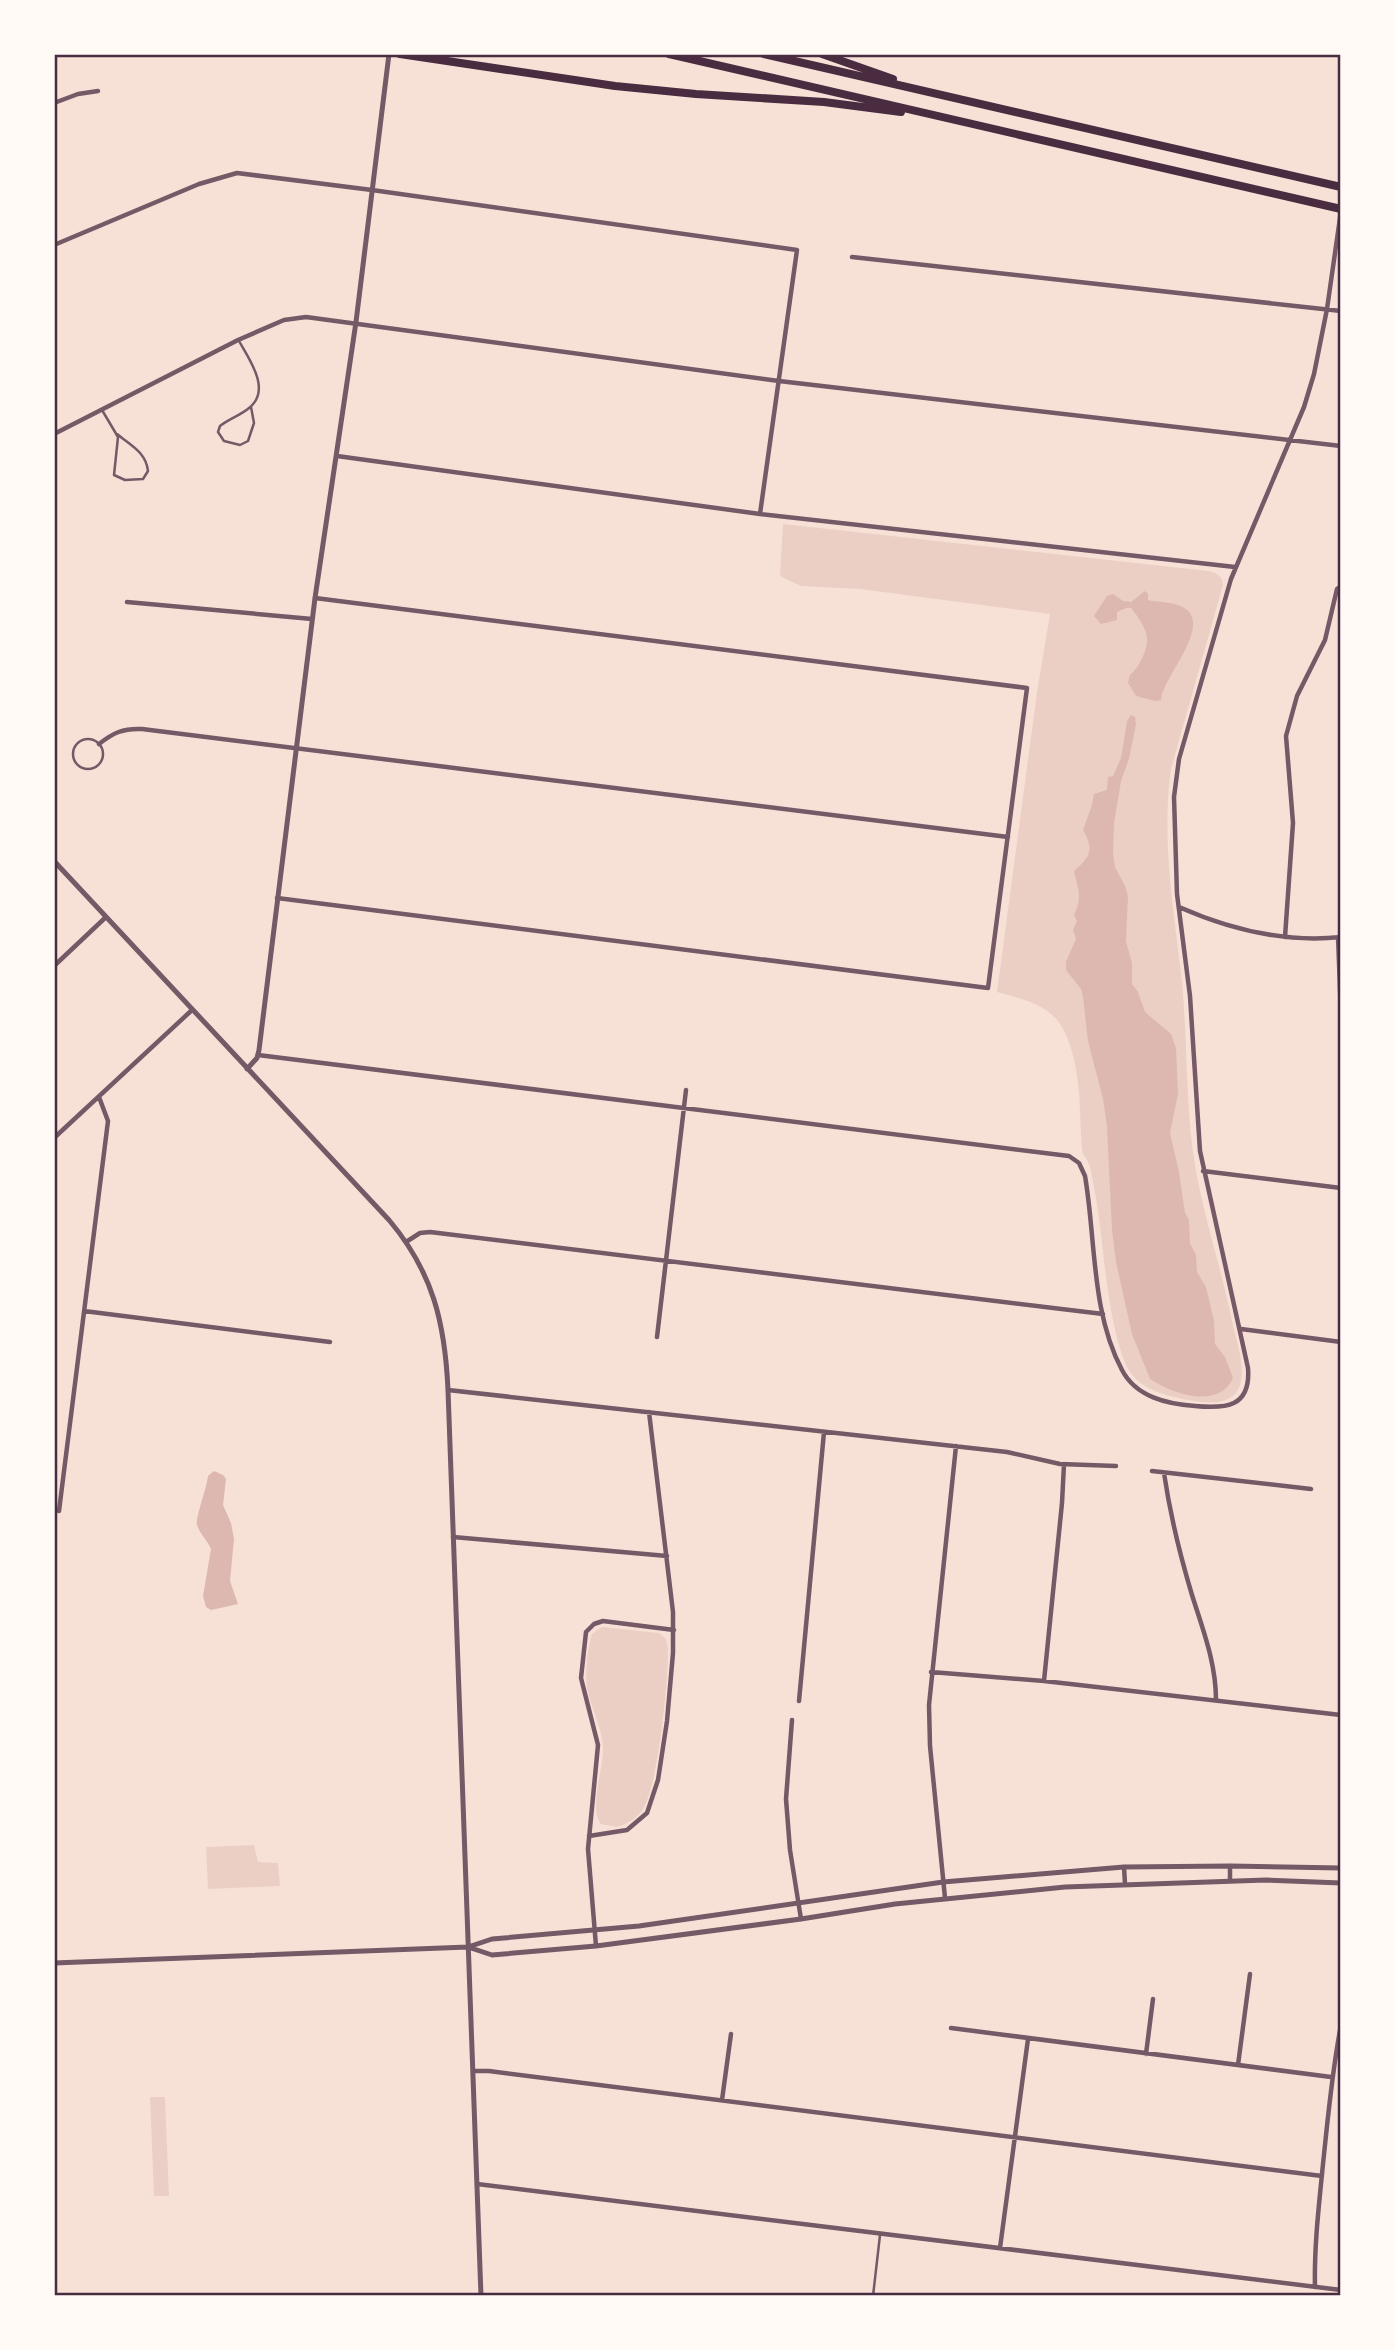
<svg xmlns="http://www.w3.org/2000/svg" width="1395" height="2350" viewBox="0 0 1395 2350" font-family="Georgia,serif">
<style>
.green{fill:#ebcfc5}
.water{fill:#dcb8b0}
.lines{fill:none;stroke-linecap:round;stroke-linejoin:round}
.service{stroke:#755966;stroke-width:2.5}
.minor{stroke:#755966;stroke-width:4.5}
.tertiary{stroke:#755966;stroke-width:5}
.motorway{stroke:#4a2c40;stroke-width:8}
.neatline{fill:none;stroke:#4a2c40;stroke-width:2.5}
</style>
<rect width="100%" height="100%" fill="#f7e1d7"/>
<path class="green" d="M 783,524 L 1208,571 C 1217,573 1223,576 1223,585 L 1171,769 C 1161,840 1174,911 1182,982 C 1188,1044 1185,1109 1196,1171 C 1205,1221 1222,1271 1232,1321 C 1236,1340 1246,1366 1240,1385 C 1233,1407 1206,1403 1188,1400 C 1170,1396 1147,1392 1134,1377 C 1124,1366 1120,1349 1116,1334 C 1104,1284 1103,1232 1093,1182 C 1092,1177 1091,1169 1089,1164 C 1087,1158 1082,1156 1082,1149 C 1079,1110 1082,1070 1065,1033 C 1053,1005 1023,999 997,992 L 1037,692 L 1050,614 L 860,589 L 801,586 L 780,576 Z
M 602,1627 L 659,1633 L 666,1639 L 668,1647 C 669,1677 658,1786 643,1809 C 637,1819 627,1824 617,1827 L 601,1824 C 589,1809 603,1770 603,1750 C 603,1730 593,1712 588,1693 C 584,1675 587,1652 592,1634 Z
M 254,1845 L 258,1862 L 278,1863 L 280,1886 L 208,1889 L 206,1847 Z
M 150,2097 L 165,2097 L 169,2196 L 154,2196 Z"/>
<path class="water" d="M 1145,591 L 1148,594 L 1148,600 C 1160,603 1176,601 1186,609 C 1211,628 1162,678 1161,700 L 1155,701 L 1136,696 L 1128,683 L 1130,675 C 1138,669 1148,650 1147,639 C 1147,629 1137,615 1131,608 L 1126,608 L 1117,612 L 1117,620 L 1101,624 L 1094,616 L 1107,596 L 1113,594 L 1123,601 L 1131,602 Z
M 1131,715 L 1135,717 L 1136,724 L 1129,759 L 1121,781 L 1114,823 L 1113,853 L 1115,867 L 1125,886 L 1128,896 L 1126,941 L 1132,963 L 1132,984 L 1138,992 L 1145,1012 L 1171,1034 L 1176,1048 L 1178,1094 L 1170,1133 L 1179,1172 L 1185,1213 L 1189,1220 L 1190,1243 L 1196,1255 L 1197,1272 L 1206,1287 L 1214,1321 L 1215,1344 L 1225,1357 L 1233,1378 C 1219,1410 1172,1394 1150,1379 L 1132,1334 L 1116,1262 L 1112,1230 L 1107,1126 L 1103,1099 L 1088,1041 L 1083,997 L 1081,989 L 1066,970 L 1066,962 L 1076,939 L 1073,930 L 1077,921 L 1074,915 C 1083,896 1078,890 1074,871 C 1091,857 1094,849 1083,830 L 1092,805 L 1094,794 L 1107,790 L 1108,777 L 1113,776 L 1121,758 L 1127,721 Z
M 214,1471 L 223,1475 L 226,1479 L 223,1505 L 231,1523 L 234,1539 L 230,1581 L 238,1604 L 211,1610 L 206,1607 L 203,1596 L 211,1549 C 208,1541 200,1534 197,1525 C 195,1519 207,1487 208,1476 Z"/>
<g class="lines">
<path class="service" d="M 239,341 C 249,359 272,390 249,408 C 241,415 229,419 220,426 L 218,432 L 224,441 L 240,445 L 248,441 L 254,423 L 251,407
M 102,410 L 118,437 L 114,475 L 125,480 L 143,479 L 148,471 C 146,452 130,445 117,434
M73 754a15 15 0 1 1 30 0a15 15 0 1 1-30 0Z
M 873,2296 L 880,2235"/>
<path class="minor" d="M 54,103 L 78,94 L 98,91
M 54,245 L 199,184 L 237,173 L 372,190 L 797,250 L 760,514
M 852,257 L 1341,311
M 54,434 L 238,340 L 284,320 L 306,317 L 779,381 L 1341,446
M 337,456 L 760,514 L 1235,567
M 127,602 L 312,619
M 99,744 C 113,733 123,728 142,729 L 1008,837
M 277,898 L 988,988 L 1027,688 L 315,598
M 1179,907 C 1231,930 1284,943 1341,937
M 1285,937 L 1293,823 L 1286,736 L 1297,696 L 1325,640 L 1337,589 L 1341,586
M 1338,937 L 1341,1015
M 54,966 L 106,917
M 258,1055 L 1069,1156 L 1079,1163 L 1085,1176 C 1096,1240 1091,1312 1122,1370 C 1136,1397 1167,1404 1195,1406 C 1226,1409 1251,1407 1248,1368 L 1200,1151 L 1190,996 L 1177,894 L 1174,797 L 1179,759 L 1231,579 L 1304,407 L 1314,374 L 1327,309 L 1341,211
M 54,1138 L 192,1010
M 1203,1171 L 1341,1188
M 406,1242 L 420,1233 L 430,1232 L 1103,1314
M 84,1311 L 330,1342
M 1241,1329 L 1341,1342
M 657,1337 L 686,1090
M 448,1390 L 1007,1452 L 1060,1464 L 1116,1466
M 1152,1471 L 1311,1489
M 1164,1473 C 1170,1514 1180,1555 1192,1595 C 1203,1630 1216,1663 1216,1700
M 59,1511 L 108,1121 L 99,1097
M 453,1537 L 667,1556
M 931,1672 L 1044,1681 L 1341,1715
M 1044,1681 L 1062,1503 L 1064,1464
M 799,1701 L 824,1432
M 792,1720 L 786,1799 L 790,1850 L 801,1919
M 589,1836 L 627,1830 L 647,1813 L 658,1780 L 667,1721 L 673,1653 L 673,1612 L 649,1412
M 1124,1867 L 1125,1884
M 1230,1881 L 1230,1866
M 945,1898 L 930,1746 L 929,1705 L 956,1446
M 596,1946 L 588,1849 L 598,1745 L 581,1678 L 586,1632 L 594,1624 L 603,1621 L 674,1630
M 951,2028 L 1331,2077
M 1146,2054 L 1153,1999
M 1238,2065 L 1250,1974
M 473,2071 L 489,2071 L 1322,2176
M 722,2100 L 731,2034
M 477,2184 L 1341,2290
M 1000,2248 L 1028,2039
M 1315,2287 C 1314,2246 1319,2205 1323,2164 C 1328,2117 1332,2071 1341,2025"/>
<path class="tertiary" d="M 54,861 L 389,1220 C 433,1272 445,1323 448,1390 L 481,2296
M 247,1069 L 257,1058 L 259,1050 L 315,598 L 356,322 L 389,54
M 468,1947 L 492,1955 L 596,1946 L 801,1919 L 895,1904 L 1065,1887 L 1266,1880 L 1341,1883
M 54,1963 L 468,1947 L 492,1939 L 639,1926 L 943,1882 L 1124,1867 L 1230,1866 L 1341,1868"/>
<path class="motorway" d="M 400,54 L 615,86 L 696,94 L 824,102 L 901,112
M 669,54 L 1341,209
M 764,54 L 1341,187
M 822,54 L 893,79"/>
</g>
<rect width="1395" height="2350" fill="none" stroke="#fffaf5" stroke-width="112"/>
<rect x="56" y="56" width="1283" height="2238" class="neatline"/>
</svg>
